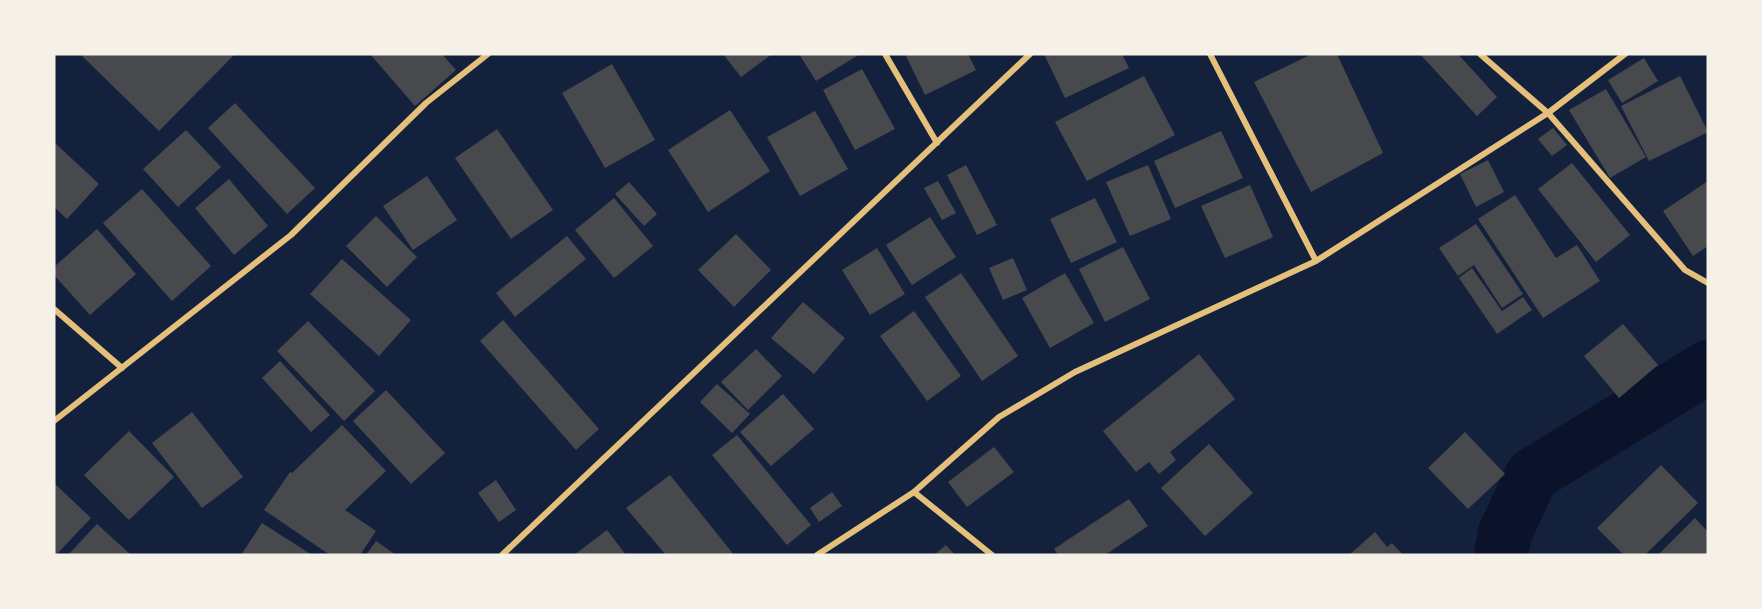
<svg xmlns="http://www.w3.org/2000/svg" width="1762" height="609" viewBox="0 0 1762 609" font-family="'Public Sans',sans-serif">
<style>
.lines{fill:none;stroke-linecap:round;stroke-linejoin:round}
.river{stroke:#0b132b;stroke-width:54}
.building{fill:#48494c}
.minor{stroke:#e5c07b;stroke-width:6}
</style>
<rect width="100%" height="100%" fill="#14213d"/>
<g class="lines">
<path class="river" d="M 1501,555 L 1505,533 L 1532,475 L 1708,367"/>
</g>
<path class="building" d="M 80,54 L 235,54 L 159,131 Z
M 370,54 L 442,54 L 456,70 L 415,106 Z
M 723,54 L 772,54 L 741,77 Z
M 799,54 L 860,54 L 816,81 Z
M 905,54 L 968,54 L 976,70 L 925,95 Z
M 1044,54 L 1122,54 L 1129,68 L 1065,98 Z
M 1312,54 L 1337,54 L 1383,153 L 1311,192 L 1254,82 Z
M 1420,54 L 1458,54 L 1497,97 L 1477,116 Z
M 1644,58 L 1658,81 L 1622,103 L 1608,80 Z
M 612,64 L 655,140 L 605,168 L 562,93 Z
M 862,69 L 895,129 L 855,150 L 823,90 Z
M 1144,76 L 1175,135 L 1087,181 L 1055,122 Z
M 1680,76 L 1708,132 L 1649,161 L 1621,106 Z
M 1606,89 L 1646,157 L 1610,178 L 1569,110 Z
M 235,103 L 315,188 L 287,214 L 208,128 Z
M 730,110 L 770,171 L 708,212 L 668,150 Z
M 815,111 L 848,169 L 800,196 L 767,137 Z
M 1553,128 L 1567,145 L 1552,156 L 1538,139 Z
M 497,129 L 553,210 L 511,239 L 455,158 Z
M 186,130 L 221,167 L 178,207 L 143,169 Z
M 1221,131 L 1243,178 L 1175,208 L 1154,161 Z
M 54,142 L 99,184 L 67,219 L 54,207 Z
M 1488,160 L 1504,192 L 1476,207 L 1460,174 Z
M 1572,163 L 1630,235 L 1596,262 L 1538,189 Z
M 966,165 L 997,225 L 977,235 L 947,175 Z
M 1148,165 L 1171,219 L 1130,236 L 1106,182 Z
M 427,176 L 457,220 L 413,250 L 383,206 Z
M 229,179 L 268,226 L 234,255 L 195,208 Z
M 938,181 L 956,213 L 942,220 L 924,188 Z
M 1708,181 L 1708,246 L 1693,256 L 1663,211 Z
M 629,182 L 657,214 L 644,226 L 615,194 Z
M 1250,185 L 1273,237 L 1225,258 L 1201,206 Z
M 142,189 L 211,266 L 172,301 L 103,223 Z
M 1515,195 L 1556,258 L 1577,245 L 1600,281 L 1543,318 L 1478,219 Z
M 614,198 L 653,246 L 614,278 L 575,230 Z
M 1095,198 L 1117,242 L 1071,263 L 1050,219 Z
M 376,216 L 417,257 L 387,287 L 346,246 Z
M 930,217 L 956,257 L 912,285 L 886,245 Z
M 1476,224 L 1523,294 L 1502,308 L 1474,265 L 1458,276 L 1439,248 Z
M 97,229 L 136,274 L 90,315 L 54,275 L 54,267 Z
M 736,234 L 771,270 L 734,307 L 698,270 Z
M 567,236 L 586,259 L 515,317 L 496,293 Z
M 1123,247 L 1150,299 L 1105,322 L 1079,269 Z
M 877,248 L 905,294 L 870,315 L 842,270 Z
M 1013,258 L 1027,290 L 1003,300 L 989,268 Z
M 342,259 L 411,320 L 379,356 L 310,294 Z
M 1472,268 L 1502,311 L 1523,297 L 1532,310 L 1497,334 L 1459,278 Z
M 961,273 L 1018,356 L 982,381 L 925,297 Z
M 1065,273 L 1094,323 L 1050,348 L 1022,298 Z
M 803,302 L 845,338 L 814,374 L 771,338 Z
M 914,311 L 961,376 L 927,401 L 880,336 Z
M 503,320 L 599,429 L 576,450 L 480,341 Z
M 308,321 L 375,391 L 344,421 L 277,351 Z
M 1623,324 L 1658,365 L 1619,398 L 1584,356 Z
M 756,349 L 782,376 L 748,410 L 721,382 Z
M 1199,354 L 1235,399 L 1170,452 L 1176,460 L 1159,474 L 1149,462 L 1136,472 L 1103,431 Z
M 280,361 L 330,415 L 311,432 L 262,378 Z
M 717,384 L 750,414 L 732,433 L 700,402 Z
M 386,390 L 445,453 L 411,484 L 353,421 Z
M 783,394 L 814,429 L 771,466 L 740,432 Z
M 192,412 L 243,477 L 202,508 L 152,443 Z
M 342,425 L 386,471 L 345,510 L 376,531 L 360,555 L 330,555 L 264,510 L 290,472 L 292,473 Z
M 129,431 L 174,477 L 129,520 L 84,475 Z
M 1465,432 L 1505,474 L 1468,509 L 1428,468 Z
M 737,435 L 811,525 L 787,545 L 712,455 Z
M 1209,444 L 1253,493 L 1205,536 L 1161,488 Z
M 994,447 L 1014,472 L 967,507 L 948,482 Z
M 1661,465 L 1698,503 L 1645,555 L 1624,555 L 1597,528 Z
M 670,475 L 734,555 L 666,555 L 626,508 Z
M 496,480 L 516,510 L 499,522 L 478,493 Z
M 54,483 L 91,518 L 56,555 L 54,555 Z
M 832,492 L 842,506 L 819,522 L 810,508 Z
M 1129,499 L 1148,526 L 1105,555 L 1058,555 L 1054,549 Z
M 1695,518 L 1708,532 L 1708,555 L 1658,555 Z
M 262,523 L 312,555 L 241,555 Z
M 97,524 L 131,555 L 68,555 Z
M 607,530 L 626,555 L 574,555 Z
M 1375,532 L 1387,547 L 1392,543 L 1403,555 L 1349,555 Z
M 376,541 L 396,555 L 366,555 Z
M 946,545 L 955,555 L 934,555 Z"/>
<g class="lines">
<path class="minor" d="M 885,54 L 937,143
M 1210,54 L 1316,261
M 1480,54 L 1548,113 L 1685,270 L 1708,283
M 54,309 L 122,368
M 54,421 L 291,235 L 426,103 L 488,54
M 914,492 L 992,555
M 502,555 L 1030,54
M 817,555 L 914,492 L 999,417 L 1075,372 L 1316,261 L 1548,113 L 1625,54"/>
</g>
<rect width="1762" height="609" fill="none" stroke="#f6f1e7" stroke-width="111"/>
</svg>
